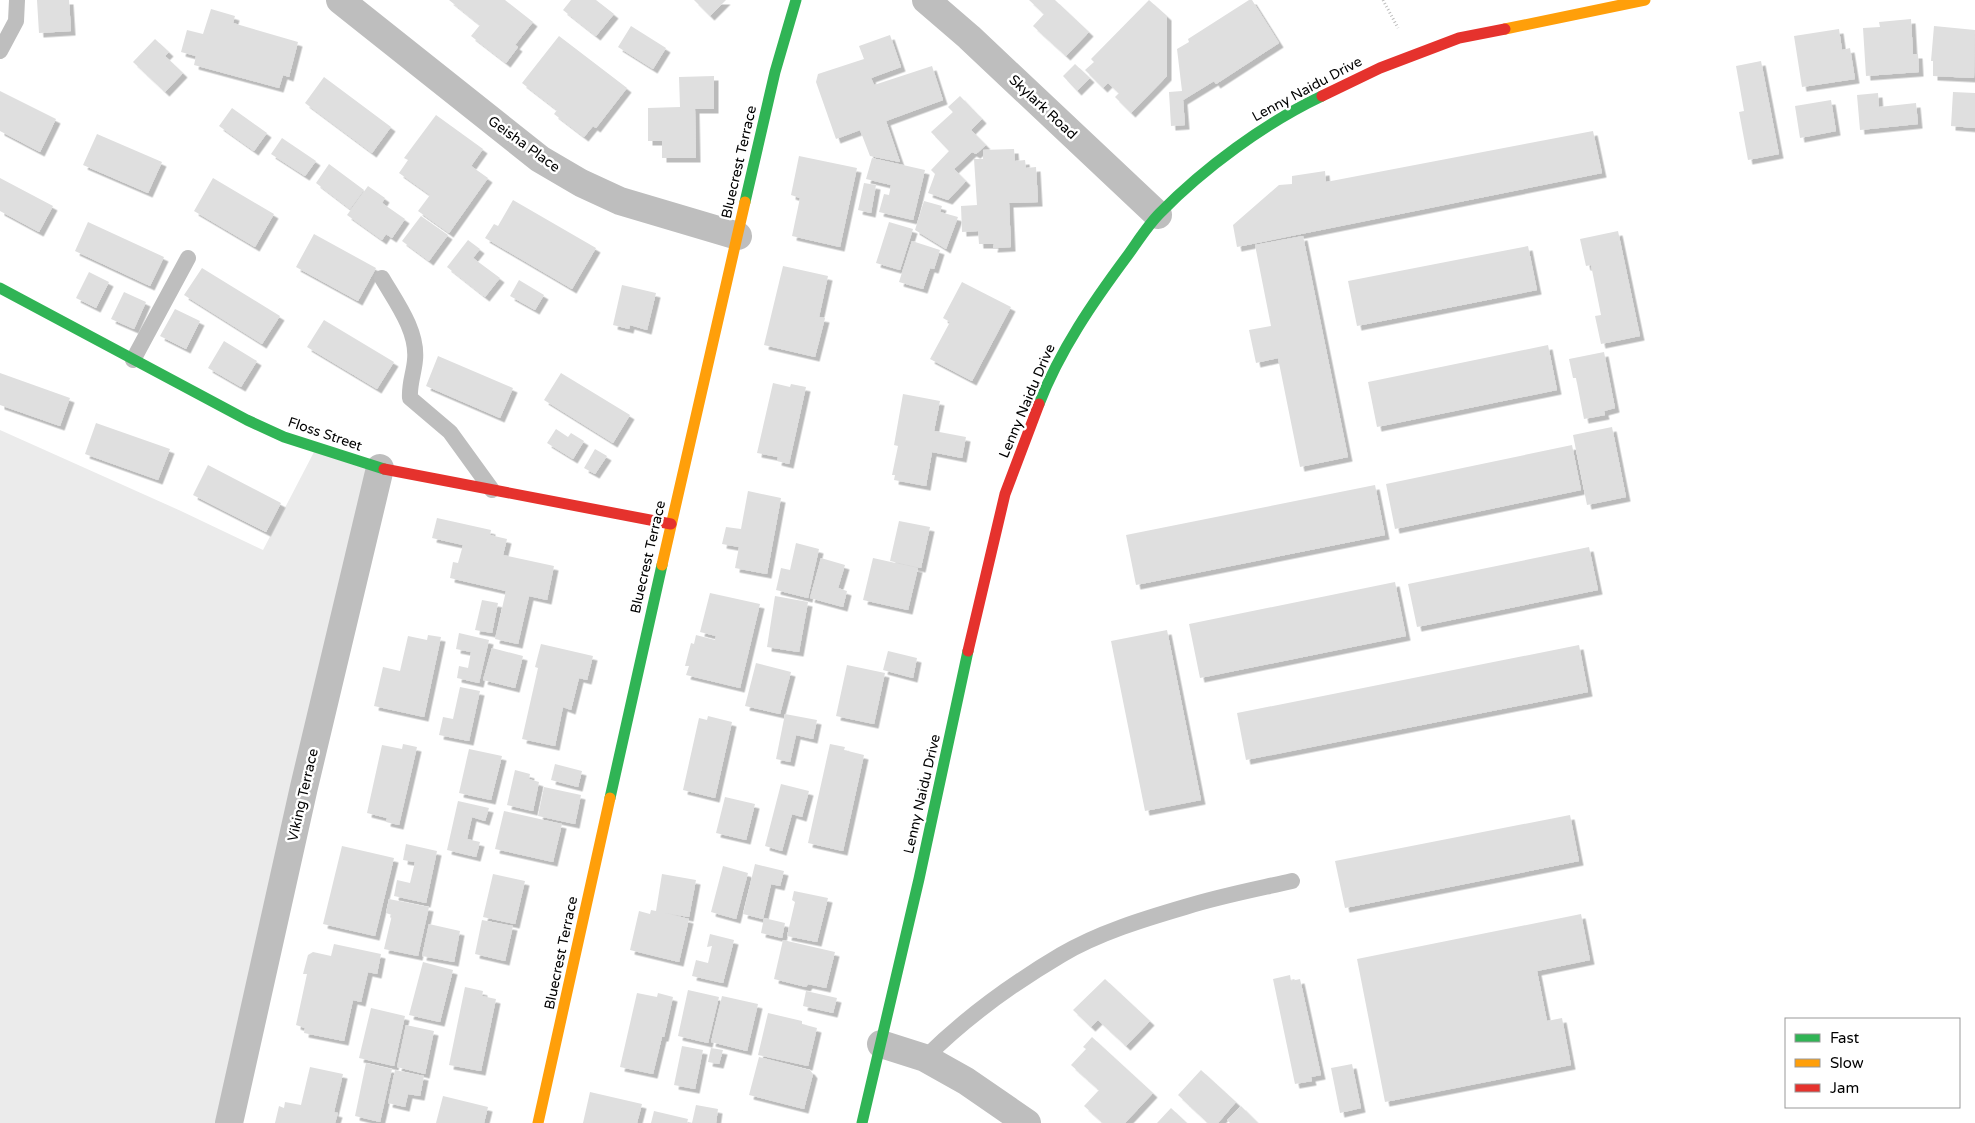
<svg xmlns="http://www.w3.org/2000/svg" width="1975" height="1123" viewBox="0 0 1975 1123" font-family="'Varela Round',sans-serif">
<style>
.green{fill:#ebebeb}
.building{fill:#dfdfdf;filter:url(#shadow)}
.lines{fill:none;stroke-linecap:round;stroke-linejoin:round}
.path{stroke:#b9b9b9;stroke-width:3;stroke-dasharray:1 2.5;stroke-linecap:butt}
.lane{stroke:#bebebe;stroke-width:16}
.street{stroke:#bebebe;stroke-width:28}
.fast{stroke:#30b455;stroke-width:11}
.slow{stroke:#ff9f0a;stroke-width:11}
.jam{stroke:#e5322d;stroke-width:11}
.labels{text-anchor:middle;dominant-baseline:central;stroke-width:5;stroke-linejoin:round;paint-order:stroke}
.street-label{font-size:14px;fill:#000;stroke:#fff}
</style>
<defs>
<filter id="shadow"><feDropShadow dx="4.5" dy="4.5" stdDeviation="0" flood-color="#0004"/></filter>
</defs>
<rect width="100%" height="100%" fill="#fff"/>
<path class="green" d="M 0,430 L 181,511 L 263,550 L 314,452 L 379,468 L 225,1123 L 0,1123 Z"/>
<path class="building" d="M 37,0 L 69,0 L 71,31 L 39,33 Z
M 449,0 L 505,0 L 533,22 L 515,45 L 518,47 L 506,63 L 471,36 L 480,25 Z
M 571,0 L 596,0 L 614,14 L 596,36 L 563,10 Z
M 694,0 L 726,0 L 710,16 Z
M 1029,0 L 1055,0 L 1089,32 L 1066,56 L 1033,26 L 1044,14 Z
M 1149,0 L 1167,16 L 1167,76 L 1131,113 L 1115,97 L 1119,93 L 1108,83 L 1103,88 L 1085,70 L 1094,62 L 1091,59 Z
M 1249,0 L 1252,0 L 1279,43 L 1216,84 L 1214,81 L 1183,100 L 1185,125 L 1171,126 L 1169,92 L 1182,91 L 1177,49 L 1189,42 L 1188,39 Z
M 211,9 L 235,16 L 233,23 L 298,42 L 289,77 L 283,75 L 279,88 L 194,65 L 196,56 L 181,52 L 187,30 L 203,34 Z
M 1911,19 L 1913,54 L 1918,54 L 1919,72 L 1866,76 L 1863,28 L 1880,27 L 1879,22 Z
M 631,26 L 666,48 L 653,69 L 618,47 Z
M 1934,26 L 1975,30 L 1974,78 L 1933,76 L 1933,61 L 1931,61 Z
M 1839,29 L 1842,50 L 1850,48 L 1855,79 L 1802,87 L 1794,36 Z
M 890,35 L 901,67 L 871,78 L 874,85 L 932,66 L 943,100 L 886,121 L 900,162 L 870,156 L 860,130 L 836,139 L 816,82 L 818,74 L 864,59 L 859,46 Z
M 559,36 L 627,88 L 596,128 L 593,126 L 584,137 L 554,114 L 557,110 L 522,83 Z
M 155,39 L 169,52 L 165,56 L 183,73 L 165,92 L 133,62 Z
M 1761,61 L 1779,154 L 1748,160 L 1739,112 L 1744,111 L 1736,66 Z
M 1075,64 L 1090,78 L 1077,91 L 1063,76 Z
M 714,76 L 714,109 L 695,109 L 696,158 L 662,158 L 662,141 L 648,141 L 648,108 L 680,107 L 679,77 Z
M 324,77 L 391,127 L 372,153 L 305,103 Z
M 0,91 L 56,119 L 40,152 L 0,131 Z
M 1953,92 L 1975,93 L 1975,128 L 1951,126 Z
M 1878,93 L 1879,107 L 1916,103 L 1918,124 L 1860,130 L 1857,95 Z
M 960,96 L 982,119 L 971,130 L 986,145 L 976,154 L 972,152 L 954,169 L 966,181 L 948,200 L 928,193 L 935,174 L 931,170 L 949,151 L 931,132 L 953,112 L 948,107 Z
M 1831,100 L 1836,131 L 1800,138 L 1795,106 Z
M 232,108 L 267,133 L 254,151 L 219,126 Z
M 436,115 L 483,149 L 471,166 L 488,178 L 449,233 L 418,211 L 430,195 L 399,173 L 408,160 L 404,158 Z
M 1593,131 L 1602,173 L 1237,247 L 1233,225 L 1279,185 L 1292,184 L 1292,176 L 1325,171 L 1326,182 Z
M 97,134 L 162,162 L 148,193 L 83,165 Z
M 282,138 L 316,161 L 305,176 L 271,154 Z
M 1014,149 L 1015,161 L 1025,160 L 1026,168 L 1036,167 L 1038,202 L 1009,203 L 1011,247 L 993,248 L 994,244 L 979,244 L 978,231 L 962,232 L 961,206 L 977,205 L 974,159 L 983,159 L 983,150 Z
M 799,156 L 857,168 L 840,247 L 792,236 L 800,198 L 791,195 Z
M 872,158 L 925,170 L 913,220 L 879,212 L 884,194 L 889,195 L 891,185 L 866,179 Z
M 329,164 L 364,190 L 350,209 L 316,183 Z
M 0,178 L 53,206 L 39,232 L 0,211 Z
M 213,178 L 274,214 L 255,247 L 194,211 Z
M 864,183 L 876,185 L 871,213 L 858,210 Z
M 368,186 L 385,198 L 382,203 L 405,219 L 392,238 L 386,234 L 382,240 L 347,215 Z
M 513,200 L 596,248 L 572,289 L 485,238 L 494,224 L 498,226 Z
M 924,201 L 942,206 L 940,212 L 958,217 L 946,249 L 915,230 Z
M 421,216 L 448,235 L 429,261 L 402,241 Z
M 88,222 L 164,257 L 150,286 L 75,251 Z
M 889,222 L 913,229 L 900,270 L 876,263 Z
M 1618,231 L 1640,336 L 1601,344 L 1595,316 L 1601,315 L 1591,265 L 1586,266 L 1580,239 Z
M 314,234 L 376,268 L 358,301 L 296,267 Z
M 1303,236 L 1348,457 L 1300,467 L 1278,358 L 1256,363 L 1249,330 L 1271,326 L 1255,245 Z
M 468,240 L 480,249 L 473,258 L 500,278 L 485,297 L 447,267 Z
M 912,241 L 940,250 L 934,269 L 930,268 L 923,289 L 899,282 Z
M 1528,246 L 1537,290 L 1357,326 L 1348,281 Z
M 783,266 L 828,276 L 819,317 L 825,318 L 815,357 L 764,345 Z
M 202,268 L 280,316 L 262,344 L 184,295 Z
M 89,272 L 109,282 L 96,308 L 76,298 Z
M 519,280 L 544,295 L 535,310 L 510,296 Z
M 962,282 L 1011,307 L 972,381 L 930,359 L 950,322 L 943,318 Z
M 622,285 L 656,293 L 647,330 L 630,325 L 629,329 L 613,325 Z
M 124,292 L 146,302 L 134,329 L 111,319 Z
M 175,309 L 200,321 L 186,349 L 160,336 Z
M 324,320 L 394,362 L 377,389 L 307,347 Z
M 224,341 L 257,361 L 241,387 L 208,368 Z
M 1548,345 L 1557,390 L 1377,427 L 1368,382 Z
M 1604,352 L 1615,408 L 1604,411 L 1605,415 L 1584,419 L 1576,378 L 1573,378 L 1569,359 Z
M 438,356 L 513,388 L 500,418 L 426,386 Z
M 0,373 L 70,398 L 60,426 L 0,405 Z
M 561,373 L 630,415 L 613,443 L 544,400 Z
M 773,383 L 790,387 L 791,384 L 806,387 L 789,464 L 777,461 L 778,457 L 757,453 Z
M 903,394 L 940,401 L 934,431 L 966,437 L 962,458 L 932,452 L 926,486 L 894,480 L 895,475 L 892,475 L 898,446 L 894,445 Z
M 96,423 L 170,449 L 158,480 L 85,454 Z
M 1612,427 L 1626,497 L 1587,505 L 1573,435 Z
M 556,429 L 568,437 L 571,433 L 584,441 L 573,459 L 547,443 Z
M 1572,445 L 1581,490 L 1395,529 L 1386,484 Z
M 595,449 L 607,456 L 595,474 L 584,468 Z
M 208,465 L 281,503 L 266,532 L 193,495 Z
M 1375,485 L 1385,535 L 1136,585 L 1126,535 Z
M 748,491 L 781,498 L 767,574 L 735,568 L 739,547 L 722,544 L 726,527 L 741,529 Z
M 437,518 L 491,530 L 490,535 L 507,539 L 503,555 L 554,566 L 547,600 L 529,596 L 518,644 L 495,639 L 506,591 L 450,578 L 453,562 L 458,563 L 463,545 L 432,538 Z
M 899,521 L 930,527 L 921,568 L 890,561 Z
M 796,543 L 819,549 L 808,598 L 776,590 L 781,568 L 790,570 Z
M 1589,547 L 1598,590 L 1417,627 L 1408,584 Z
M 821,558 L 845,565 L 838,588 L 847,591 L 843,607 L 810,598 Z
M 873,558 L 918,568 L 908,610 L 863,600 Z
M 1395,582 L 1406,636 L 1200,678 L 1189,624 Z
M 710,593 L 760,604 L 740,688 L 686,675 L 689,666 L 685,666 L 691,643 L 694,644 L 696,635 L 715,640 L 716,636 L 700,632 Z
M 775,596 L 808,602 L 799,652 L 767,647 Z
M 482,600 L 498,603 L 492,633 L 475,630 Z
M 1167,630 L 1201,800 L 1145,811 L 1111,641 Z
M 459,633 L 489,640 L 479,683 L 457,678 L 459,666 L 468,668 L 471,652 L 456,649 Z
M 428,635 L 441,637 L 424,717 L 374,706 L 383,667 L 400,671 L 408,636 L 427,640 Z
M 541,644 L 593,656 L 587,680 L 579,678 L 571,710 L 563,707 L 555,746 L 522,739 L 538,668 L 535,667 Z
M 1579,645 L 1588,692 L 1246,760 L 1237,713 Z
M 492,648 L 523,656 L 515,688 L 483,680 Z
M 888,651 L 917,658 L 913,678 L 883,670 Z
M 756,663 L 791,672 L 780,714 L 745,706 Z
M 847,665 L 885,673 L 874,724 L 836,716 Z
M 460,687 L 480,691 L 469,741 L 439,735 L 443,717 L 453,719 Z
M 785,714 L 817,720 L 813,739 L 796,735 L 790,762 L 776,759 Z
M 708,716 L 732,722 L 715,798 L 683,790 L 699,718 L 707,720 Z
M 403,744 L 417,747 L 399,825 L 386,822 L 387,818 L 367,813 L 382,745 L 402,749 Z
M 830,744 L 845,747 L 844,750 L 864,755 L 843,851 L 808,843 Z
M 469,749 L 502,756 L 491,800 L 459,793 Z
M 555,764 L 582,771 L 578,787 L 551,780 Z
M 515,770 L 530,774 L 529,779 L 539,782 L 533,811 L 507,805 Z
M 781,784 L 809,791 L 802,817 L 792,814 L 782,851 L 765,846 Z
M 544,787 L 581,795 L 575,824 L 538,816 Z
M 725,797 L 755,804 L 746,840 L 716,833 Z
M 458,801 L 489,808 L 485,821 L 472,817 L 467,839 L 480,842 L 476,857 L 447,850 Z
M 504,811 L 562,824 L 553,862 L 495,849 Z
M 1570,815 L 1579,861 L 1345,908 L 1335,861 Z
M 406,844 L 437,851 L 426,903 L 394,896 L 397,880 L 410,883 L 415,862 L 403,860 Z
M 342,846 L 394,858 L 375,936 L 323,924 Z
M 755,864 L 784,871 L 780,886 L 771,884 L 763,919 L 743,914 Z
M 723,866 L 748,873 L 736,919 L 711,912 Z
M 493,874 L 525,881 L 515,924 L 483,917 Z
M 662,874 L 696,880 L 689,917 L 665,913 L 689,919 L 679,962 L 630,950 L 639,911 L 650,914 L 651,910 L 656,911 Z
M 794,891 L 828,898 L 817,942 L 787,936 L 795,902 L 792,900 Z
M 389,899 L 429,907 L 418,956 L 384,949 L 392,915 L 386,913 Z
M 1581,914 L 1590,960 L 1537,971 L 1547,1021 L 1562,1018 L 1571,1065 L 1385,1102 L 1357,959 Z
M 764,918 L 785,923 L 782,938 L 761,933 Z
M 482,920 L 513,926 L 505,961 L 475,954 Z
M 429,924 L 460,931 L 454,962 L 422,956 Z
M 710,934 L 734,940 L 723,983 L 692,976 L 696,960 L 708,963 L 712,946 L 707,947 Z
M 783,940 L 835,952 L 826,988 L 808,984 L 806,987 L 774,979 Z
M 334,944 L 381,954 L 377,974 L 368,972 L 361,1002 L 353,1000 L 344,1041 L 304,1033 L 305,1028 L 296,1025 L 307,974 L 303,974 L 308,955 L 313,952 L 331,956 Z
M 423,962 L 453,970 L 440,1022 L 409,1015 Z
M 1290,975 L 1291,981 L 1300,979 L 1321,1075 L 1311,1077 L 1312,1081 L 1295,1084 L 1273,979 Z
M 1105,979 L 1150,1021 L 1126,1046 L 1098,1020 L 1091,1027 L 1073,1010 Z
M 465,987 L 483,991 L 482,996 L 496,999 L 481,1071 L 449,1065 Z
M 688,990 L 719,997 L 708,1043 L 678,1036 Z
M 806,991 L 837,998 L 833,1013 L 803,1006 Z
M 637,993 L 657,997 L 658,993 L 673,997 L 664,1037 L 662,1037 L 653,1074 L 620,1067 Z
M 722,996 L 758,1004 L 747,1051 L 711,1042 Z
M 371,1008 L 405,1016 L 394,1066 L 359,1058 Z
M 768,1013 L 802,1021 L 802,1024 L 817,1028 L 808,1066 L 758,1055 Z
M 406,1025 L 434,1031 L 425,1074 L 397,1067 Z
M 1092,1037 L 1153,1093 L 1125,1123 L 1103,1123 L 1084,1106 L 1099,1090 L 1071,1065 L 1086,1049 L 1083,1047 Z
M 682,1046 L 703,1050 L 695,1089 L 674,1085 Z
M 711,1048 L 723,1050 L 719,1064 L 708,1062 Z
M 759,1057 L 810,1070 L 813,1074 L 804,1109 L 749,1095 Z
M 366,1063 L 392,1069 L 380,1122 L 355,1116 Z
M 1352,1064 L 1361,1108 L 1340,1113 L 1331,1068 Z
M 310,1067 L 343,1074 L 334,1112 L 338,1113 L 335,1123 L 275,1123 L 279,1106 L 284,1108 L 285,1102 L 301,1105 Z
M 395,1070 L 424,1076 L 420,1096 L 408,1094 L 405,1107 L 388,1103 Z
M 1201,1070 L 1236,1102 L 1218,1123 L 1208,1123 L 1178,1095 Z
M 590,1092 L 642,1104 L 637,1123 L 583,1123 Z
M 443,1096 L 488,1107 L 484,1123 L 436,1123 Z
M 696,1105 L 718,1109 L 716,1123 L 692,1123 Z
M 1241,1106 L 1258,1123 L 1230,1123 L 1227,1120 Z
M 1171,1108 L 1187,1123 L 1157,1123 Z
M 654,1111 L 688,1119 L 687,1123 L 651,1123 Z"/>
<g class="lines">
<path class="path" d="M 1383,0 L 1398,28"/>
<path class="lane" d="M 0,51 L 16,21 L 17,0
M 382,278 C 396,302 418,331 415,360 C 414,373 409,384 410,398 L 450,432 L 492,490
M 133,360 L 188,258
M 925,1058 C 965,1018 1012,984 1061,955 C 1098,933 1144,919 1185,907 C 1220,896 1257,889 1292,881"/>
<path class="street" d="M 340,0 L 540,159 L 581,183 L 620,201 L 738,236
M 926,0 L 969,37 L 1158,215
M 881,1044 L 925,1058 L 966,1081 L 1027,1123
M 229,1123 L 304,787 L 380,468"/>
<path class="fast" d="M 745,202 L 775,72 L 796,0
M 0,288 L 247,420 L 284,437 L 384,469
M 1039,404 C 1060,350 1093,302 1128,255 C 1138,241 1148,225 1160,213 C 1204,168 1265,123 1322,96
M 610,798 L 662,565
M 862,1123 L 919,879 L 968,651"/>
<path class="slow" d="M 1505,29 L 1645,0
M 662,565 L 745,202
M 538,1123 L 610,798"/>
<path class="jam" d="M 1322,96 L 1380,68 L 1459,38 L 1505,29
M 384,469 L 671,524
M 968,651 L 1005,494 L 1039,404"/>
</g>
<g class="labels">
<g class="street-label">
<text transform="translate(1307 89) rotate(-28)">Lenny Naidu Drive</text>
<text transform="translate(1043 107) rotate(43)">Skylark Road</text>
<text transform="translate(524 144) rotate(36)">Geisha Place</text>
<text transform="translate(739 162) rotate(-77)">Bluecrest Terrace</text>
<text transform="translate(1027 401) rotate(-67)">Lenny Naidu Drive</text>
<text transform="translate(325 434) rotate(19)">Floss Street</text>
<text transform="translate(648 557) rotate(-77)">Bluecrest Terrace</text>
<text transform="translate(922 794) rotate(-77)">Lenny Naidu Drive</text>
<text transform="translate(303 795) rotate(-77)">Viking Terrace</text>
<text transform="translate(561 953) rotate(-78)">Bluecrest Terrace</text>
</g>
</g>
<rect x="1785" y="1018" width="175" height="90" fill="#ffffff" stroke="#999999"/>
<rect x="1795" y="1034" width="25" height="8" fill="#30b455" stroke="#999999"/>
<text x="1830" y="1043" font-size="15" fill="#000000">Fast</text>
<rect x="1795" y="1059" width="25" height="8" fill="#ff9f0a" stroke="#999999"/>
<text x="1830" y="1068" font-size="15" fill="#000000">Slow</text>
<rect x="1795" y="1084" width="25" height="8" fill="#e5322d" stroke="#999999"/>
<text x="1830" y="1093" font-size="15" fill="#000000">Jam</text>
</svg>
